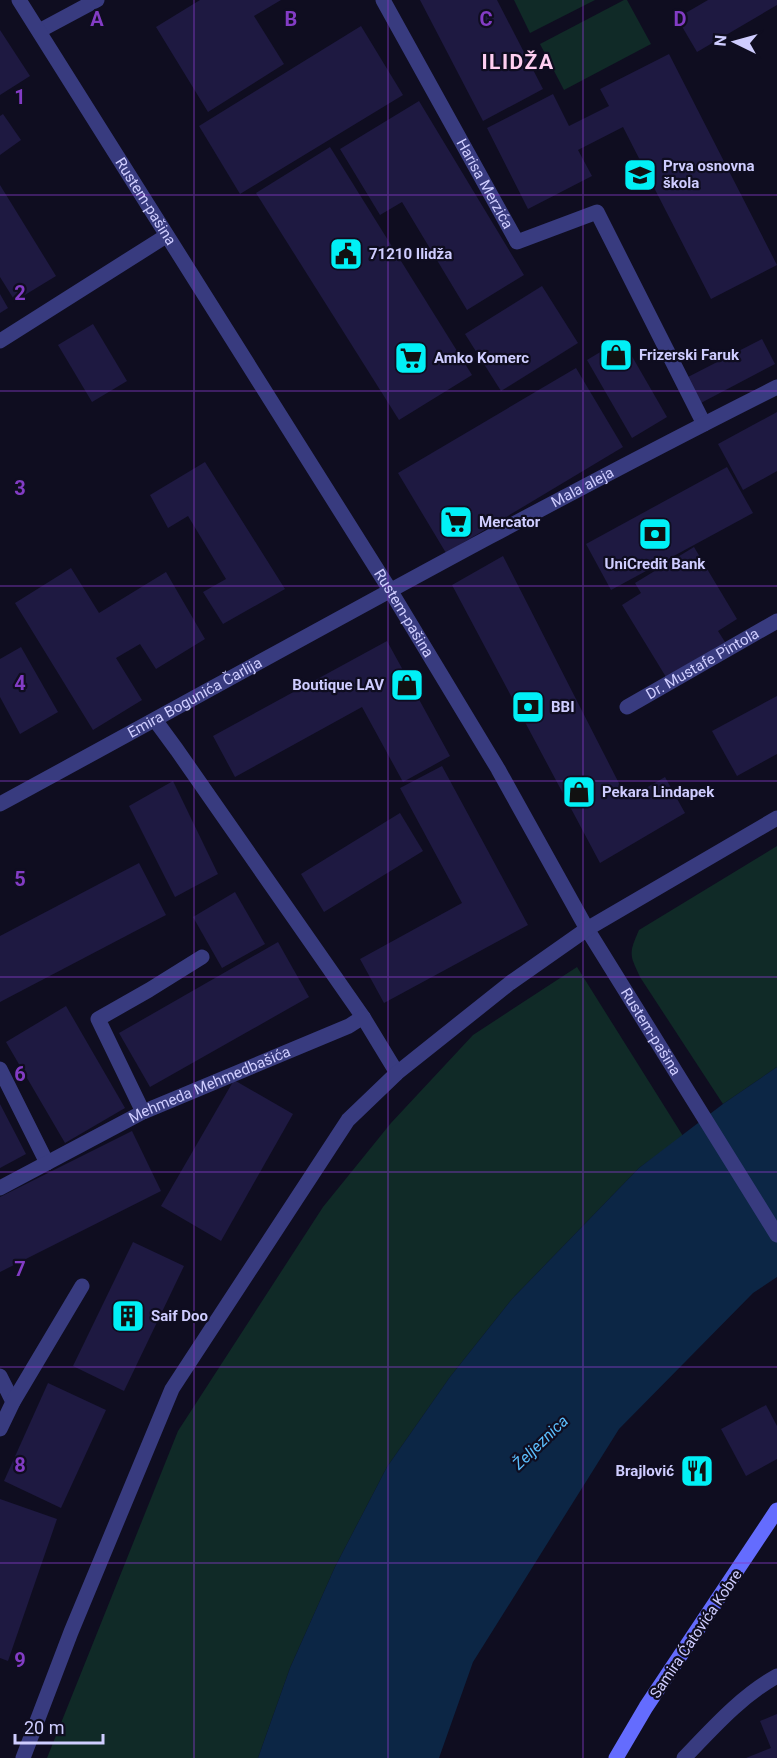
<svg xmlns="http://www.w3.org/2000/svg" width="777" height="1758" viewBox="0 0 777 1758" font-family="Roboto,sans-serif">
  <rect width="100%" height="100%" fill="#0f0d20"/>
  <g fill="#102a27">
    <path d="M 514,0 L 595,0 L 530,33 Z"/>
    <path d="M 624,0 L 627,0 L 651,44 L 564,90 L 540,44 Z"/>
    <path d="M 777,846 L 777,1067 L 723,1104 L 640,977 C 629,954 629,953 639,930 Z"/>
    <path d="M 577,967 L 683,1136 L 639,1168 L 512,1299 L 450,1377 L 387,1467 L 335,1567 L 290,1668 L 258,1758 L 47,1758 L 178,1431 L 323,1207 L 391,1123 L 473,1035 Z"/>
  </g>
  <path fill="#0c2645" d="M 777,1067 L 777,1277 L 753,1293 L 619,1429 L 473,1662 L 439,1758 L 258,1758 L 290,1668 L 335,1567 L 387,1467 L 450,1377 L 512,1299 L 639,1168 L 723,1104 Z"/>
  <g fill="#1e1941">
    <path d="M 200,0 L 281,0 L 254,16 L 284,64 L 208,112 L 156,27 Z"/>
    <path d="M 420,0 L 497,0 L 543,89 L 483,121 Z"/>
    <path d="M 708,0 L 777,0 L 777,5 L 697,52 L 677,18 Z"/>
    <path d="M 361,26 L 403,95 L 240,194 L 199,126 Z"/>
    <path d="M 0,30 L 30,76 L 0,95 Z"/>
    <path d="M 669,54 L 777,265 L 711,299 L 623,127 L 578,150 L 592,176 L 528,209 L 487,128 L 553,94 L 569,126 L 609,106 L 600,89 Z"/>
    <path d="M 419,101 L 524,275 L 467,310 L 402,202 L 380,215 L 340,149 Z"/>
    <path d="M 3,114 L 21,140 L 0,155 L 0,116 Z"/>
    <path d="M 330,147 L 472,375 L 399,420 L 256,193 Z"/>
    <path d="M 0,185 L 56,276 L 15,301 L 0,277 Z"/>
    <path d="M 542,286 L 578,343 L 501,391 L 465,334 Z"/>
    <path d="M 0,294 L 8,308 L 0,313 Z"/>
    <path d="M 93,324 L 127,381 L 92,402 L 58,345 Z"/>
    <path d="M 622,339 L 667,417 L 632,438 L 587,360 Z"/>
    <path d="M 762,339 L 775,364 L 699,404 L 686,378 Z"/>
    <path d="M 576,368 L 623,447 L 446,553 L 398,473 Z"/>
    <path d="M 777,412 L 777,471 L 743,490 L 718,444 Z"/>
    <path d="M 205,462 L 285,589 L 223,624 L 203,592 L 226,579 L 188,516 L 168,528 L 150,495 Z"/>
    <path d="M 727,467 L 753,513 L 611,590 L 586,544 Z"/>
    <path d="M 694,547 L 737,619 L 718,631 L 725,642 L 666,677 L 622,605 L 641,593 L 635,583 Z"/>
    <path d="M 503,556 L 627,799 L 665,777 L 685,813 L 600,863 L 452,585 Z"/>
    <path d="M 71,568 L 99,613 L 166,572 L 205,639 L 156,669 L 140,644 L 116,658 L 142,700 L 93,730 L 15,603 Z"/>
    <path d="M 387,641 L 450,756 L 403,782 L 362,707 L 235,777 L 213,736 Z"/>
    <path d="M 21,647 L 58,712 L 20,734 L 0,697 L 0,659 Z"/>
    <path d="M 777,696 L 777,754 L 737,776 L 712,731 Z"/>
    <path d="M 442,766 L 528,925 L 384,1003 L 360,959 L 462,903 L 400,788 Z"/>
    <path d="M 173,781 L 218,874 L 175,897 L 129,806 Z"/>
    <path d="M 400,813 L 423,851 L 324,912 L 301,874 Z"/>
    <path d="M 139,863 L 166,915 L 0,1002 L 0,936 Z"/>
    <path d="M 235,892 L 265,944 L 222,968 L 193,917 Z"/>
    <path d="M 278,942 L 309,997 L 150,1087 L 119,1033 Z"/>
    <path d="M 66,1006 L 125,1108 L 65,1143 L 6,1042 Z"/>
    <path d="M 234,1080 L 293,1114 L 221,1241 L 161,1206 Z"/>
    <path d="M 0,1104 L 26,1154 L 0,1168 Z"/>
    <path d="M 132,1131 L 161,1191 L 0,1272 L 0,1197 Z"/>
    <path d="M 133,1242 L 184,1266 L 124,1391 L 73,1366 Z"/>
    <path d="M 48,1383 L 106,1410 L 61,1508 L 4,1481 Z"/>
    <path d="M 766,1405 L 777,1426 L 777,1459 L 746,1476 L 721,1429 Z"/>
    <path d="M 0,1499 L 57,1519 L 8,1661 L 0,1658 Z"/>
    <path d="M 777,1714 L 777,1758 L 746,1758 L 771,1748 L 760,1721 Z"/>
  </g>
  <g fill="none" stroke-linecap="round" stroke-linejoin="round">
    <g stroke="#383b7f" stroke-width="15">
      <path d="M 39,31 L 97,0"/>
      <path d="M 0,341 L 166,236"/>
      <path d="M 155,720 L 177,750 L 363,1017"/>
      <path d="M 0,1069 L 47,1163"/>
      <path d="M 143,1112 L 98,1019 L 149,990 L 202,957"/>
      <path id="s1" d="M 0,1188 L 143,1112 L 349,1026 L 363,1017 L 397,1073"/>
      <path d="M 0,1376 L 13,1402"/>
      <path d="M 0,1429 L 13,1402 L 82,1286"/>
      <path d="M 684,1758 C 712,1729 741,1696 777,1676"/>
    </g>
    <g stroke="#383b7f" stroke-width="15">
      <path id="s2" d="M 19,0 L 390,590 L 498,769 L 587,929 L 777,1235"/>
      <path id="s3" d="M 383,0 L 517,242 L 597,212 L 704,424"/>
      <path id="s4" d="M 627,707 L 777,621"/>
      <path id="s5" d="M 0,804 C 258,664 514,519 777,387"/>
      <path d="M 23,1758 L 71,1632 L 172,1389 L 348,1120 L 397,1073 L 510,983 L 587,929 L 777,818"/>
    </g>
    <path stroke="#646cfe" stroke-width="15" d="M 616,1758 L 646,1707 L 777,1510"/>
  </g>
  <path fill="none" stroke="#833cc5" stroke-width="1.5" stroke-opacity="0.55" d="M 194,0 L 194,1758M 388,0 L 388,1758M 583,0 L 583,1758M 0,195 L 777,195M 0,391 L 777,391M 0,586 L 777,586M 0,781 L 777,781M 0,977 L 777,977M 0,1172 L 777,1172M 0,1367 L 777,1367M 0,1563 L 777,1563"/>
  <defs>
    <g id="school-square" transform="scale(1.725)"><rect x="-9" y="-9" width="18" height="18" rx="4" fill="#01f0f6" stroke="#0f0d20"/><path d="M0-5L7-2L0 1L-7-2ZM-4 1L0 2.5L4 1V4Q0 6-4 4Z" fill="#111"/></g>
    <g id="civic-square" transform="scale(1.725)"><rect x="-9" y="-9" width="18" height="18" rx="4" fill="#01f0f6" stroke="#0f0d20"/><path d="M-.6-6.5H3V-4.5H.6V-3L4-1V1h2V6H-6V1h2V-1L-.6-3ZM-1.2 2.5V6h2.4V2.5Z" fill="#111"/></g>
    <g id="shop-square" transform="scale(1.725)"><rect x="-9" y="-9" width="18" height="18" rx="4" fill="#01f0f6" stroke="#0f0d20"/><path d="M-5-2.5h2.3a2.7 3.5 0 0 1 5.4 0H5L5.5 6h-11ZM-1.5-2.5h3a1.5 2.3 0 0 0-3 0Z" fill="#111"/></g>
    <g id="supermarket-square" transform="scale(1.725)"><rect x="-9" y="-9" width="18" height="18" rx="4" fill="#01f0f6" stroke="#0f0d20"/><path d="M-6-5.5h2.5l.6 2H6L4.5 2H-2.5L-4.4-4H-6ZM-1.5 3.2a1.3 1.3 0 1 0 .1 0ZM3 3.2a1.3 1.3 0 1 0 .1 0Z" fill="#111"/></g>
    <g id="bank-square" transform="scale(1.725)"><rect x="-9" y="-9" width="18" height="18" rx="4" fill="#01f0f6" stroke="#0f0d20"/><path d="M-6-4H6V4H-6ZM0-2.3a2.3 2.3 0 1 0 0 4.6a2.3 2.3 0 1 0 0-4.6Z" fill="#111"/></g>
    <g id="building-square" transform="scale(1.725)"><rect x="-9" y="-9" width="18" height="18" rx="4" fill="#01f0f6" stroke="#0f0d20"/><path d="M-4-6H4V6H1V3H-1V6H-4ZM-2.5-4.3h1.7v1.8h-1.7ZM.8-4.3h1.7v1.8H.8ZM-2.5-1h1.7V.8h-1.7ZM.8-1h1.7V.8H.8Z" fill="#111"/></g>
    <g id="restaurant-square" transform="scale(1.725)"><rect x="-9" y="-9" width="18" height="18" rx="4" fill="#01f0f6" stroke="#0f0d20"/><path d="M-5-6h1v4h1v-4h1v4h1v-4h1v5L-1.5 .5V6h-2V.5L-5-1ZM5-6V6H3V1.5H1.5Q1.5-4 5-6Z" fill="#111"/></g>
  </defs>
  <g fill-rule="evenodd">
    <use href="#school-square" x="640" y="175"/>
    <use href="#civic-square" x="346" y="254"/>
    <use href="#shop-square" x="616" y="355"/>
    <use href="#supermarket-square" x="411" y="358"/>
    <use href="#supermarket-square" x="456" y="522"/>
    <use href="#bank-square" x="655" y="534"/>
    <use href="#shop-square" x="407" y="685"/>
    <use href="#bank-square" x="528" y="707"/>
    <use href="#shop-square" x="579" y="792"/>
    <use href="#building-square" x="128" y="1316"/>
    <use href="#restaurant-square" x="697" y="1471"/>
  </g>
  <g text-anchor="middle" stroke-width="4.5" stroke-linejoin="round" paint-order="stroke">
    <g font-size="15" font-weight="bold" fill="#cfcdff" stroke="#0f0d20" text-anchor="start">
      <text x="663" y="171">Prva osnovna<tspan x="663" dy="17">škola</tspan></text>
      <text x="369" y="259">71210 Ilidža</text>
      <text x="639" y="360">Frizerski Faruk</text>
      <text x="434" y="363">Amko Komerc</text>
      <text x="479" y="527">Mercator</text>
      <text x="655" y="569" text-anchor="middle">UniCredit Bank</text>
      <text x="384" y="690" text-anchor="end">Boutique LAV</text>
      <text x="551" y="712">BBI</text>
      <text x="602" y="797">Pekara Lindapek</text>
      <text x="151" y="1321">Saif Doo</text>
      <text x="674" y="1476" text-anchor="end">Brajlović</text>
    </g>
    <g font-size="15" fill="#cfcdff" stroke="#0f0d20">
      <text dy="5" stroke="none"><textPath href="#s3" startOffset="210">Harisa Merzića</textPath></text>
      <text dy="5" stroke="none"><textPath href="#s2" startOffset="238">Rustem-pašina</textPath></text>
      <text dy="5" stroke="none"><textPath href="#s5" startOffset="663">Mala aleja</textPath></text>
      <text dy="5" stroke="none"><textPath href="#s2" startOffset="724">Rustem-pašina</textPath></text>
      <text dy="5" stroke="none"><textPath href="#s4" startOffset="87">Dr. Mustafe Pintola</textPath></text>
      <text dy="5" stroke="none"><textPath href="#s5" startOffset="222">Emira Bogunića Čarlija</textPath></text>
      <text dy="5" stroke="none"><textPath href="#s2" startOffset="1210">Rustem-pašina</textPath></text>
      <text dy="5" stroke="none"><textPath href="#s1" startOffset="234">Mehmeda Mehmedbašića</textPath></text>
      <text transform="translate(696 1634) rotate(-56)" y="5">Samira Ćatovića Kobre</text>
    </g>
    <g font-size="16" font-style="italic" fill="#5bbffe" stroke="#0f0d20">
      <text transform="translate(540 1442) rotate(-44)" y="6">Željeznica</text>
    </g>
    <g font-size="21" font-weight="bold" letter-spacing="1.5" fill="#ffcff1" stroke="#0f0d20">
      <text x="518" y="69">ILIDŽA</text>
    </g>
  </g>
  <g font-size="20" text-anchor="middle" font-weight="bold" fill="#833cc5" stroke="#0f0d20" stroke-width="4.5" stroke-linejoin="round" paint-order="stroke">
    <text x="97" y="26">A</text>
    <text x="291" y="26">B</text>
    <text x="486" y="26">C</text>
    <text x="680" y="26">D</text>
    <text x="20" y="104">1</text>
    <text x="20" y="300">2</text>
    <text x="20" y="495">3</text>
    <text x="20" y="690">4</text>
    <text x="20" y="886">5</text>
    <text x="20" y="1081">6</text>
    <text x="20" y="1276">7</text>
    <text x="20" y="1472">8</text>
    <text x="20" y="1667">9</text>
  </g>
  <g transform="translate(735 42) rotate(275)" stroke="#0f0d20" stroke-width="4.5" paint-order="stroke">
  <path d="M0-4.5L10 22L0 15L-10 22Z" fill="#cfcdff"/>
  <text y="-9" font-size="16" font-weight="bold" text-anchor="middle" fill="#cfcdff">N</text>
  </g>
  <path d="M15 1734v9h88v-9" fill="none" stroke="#cfcdff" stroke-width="3"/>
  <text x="24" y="1734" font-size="18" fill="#cfcdff" stroke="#0f0d20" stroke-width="4.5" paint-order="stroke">20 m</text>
</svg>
